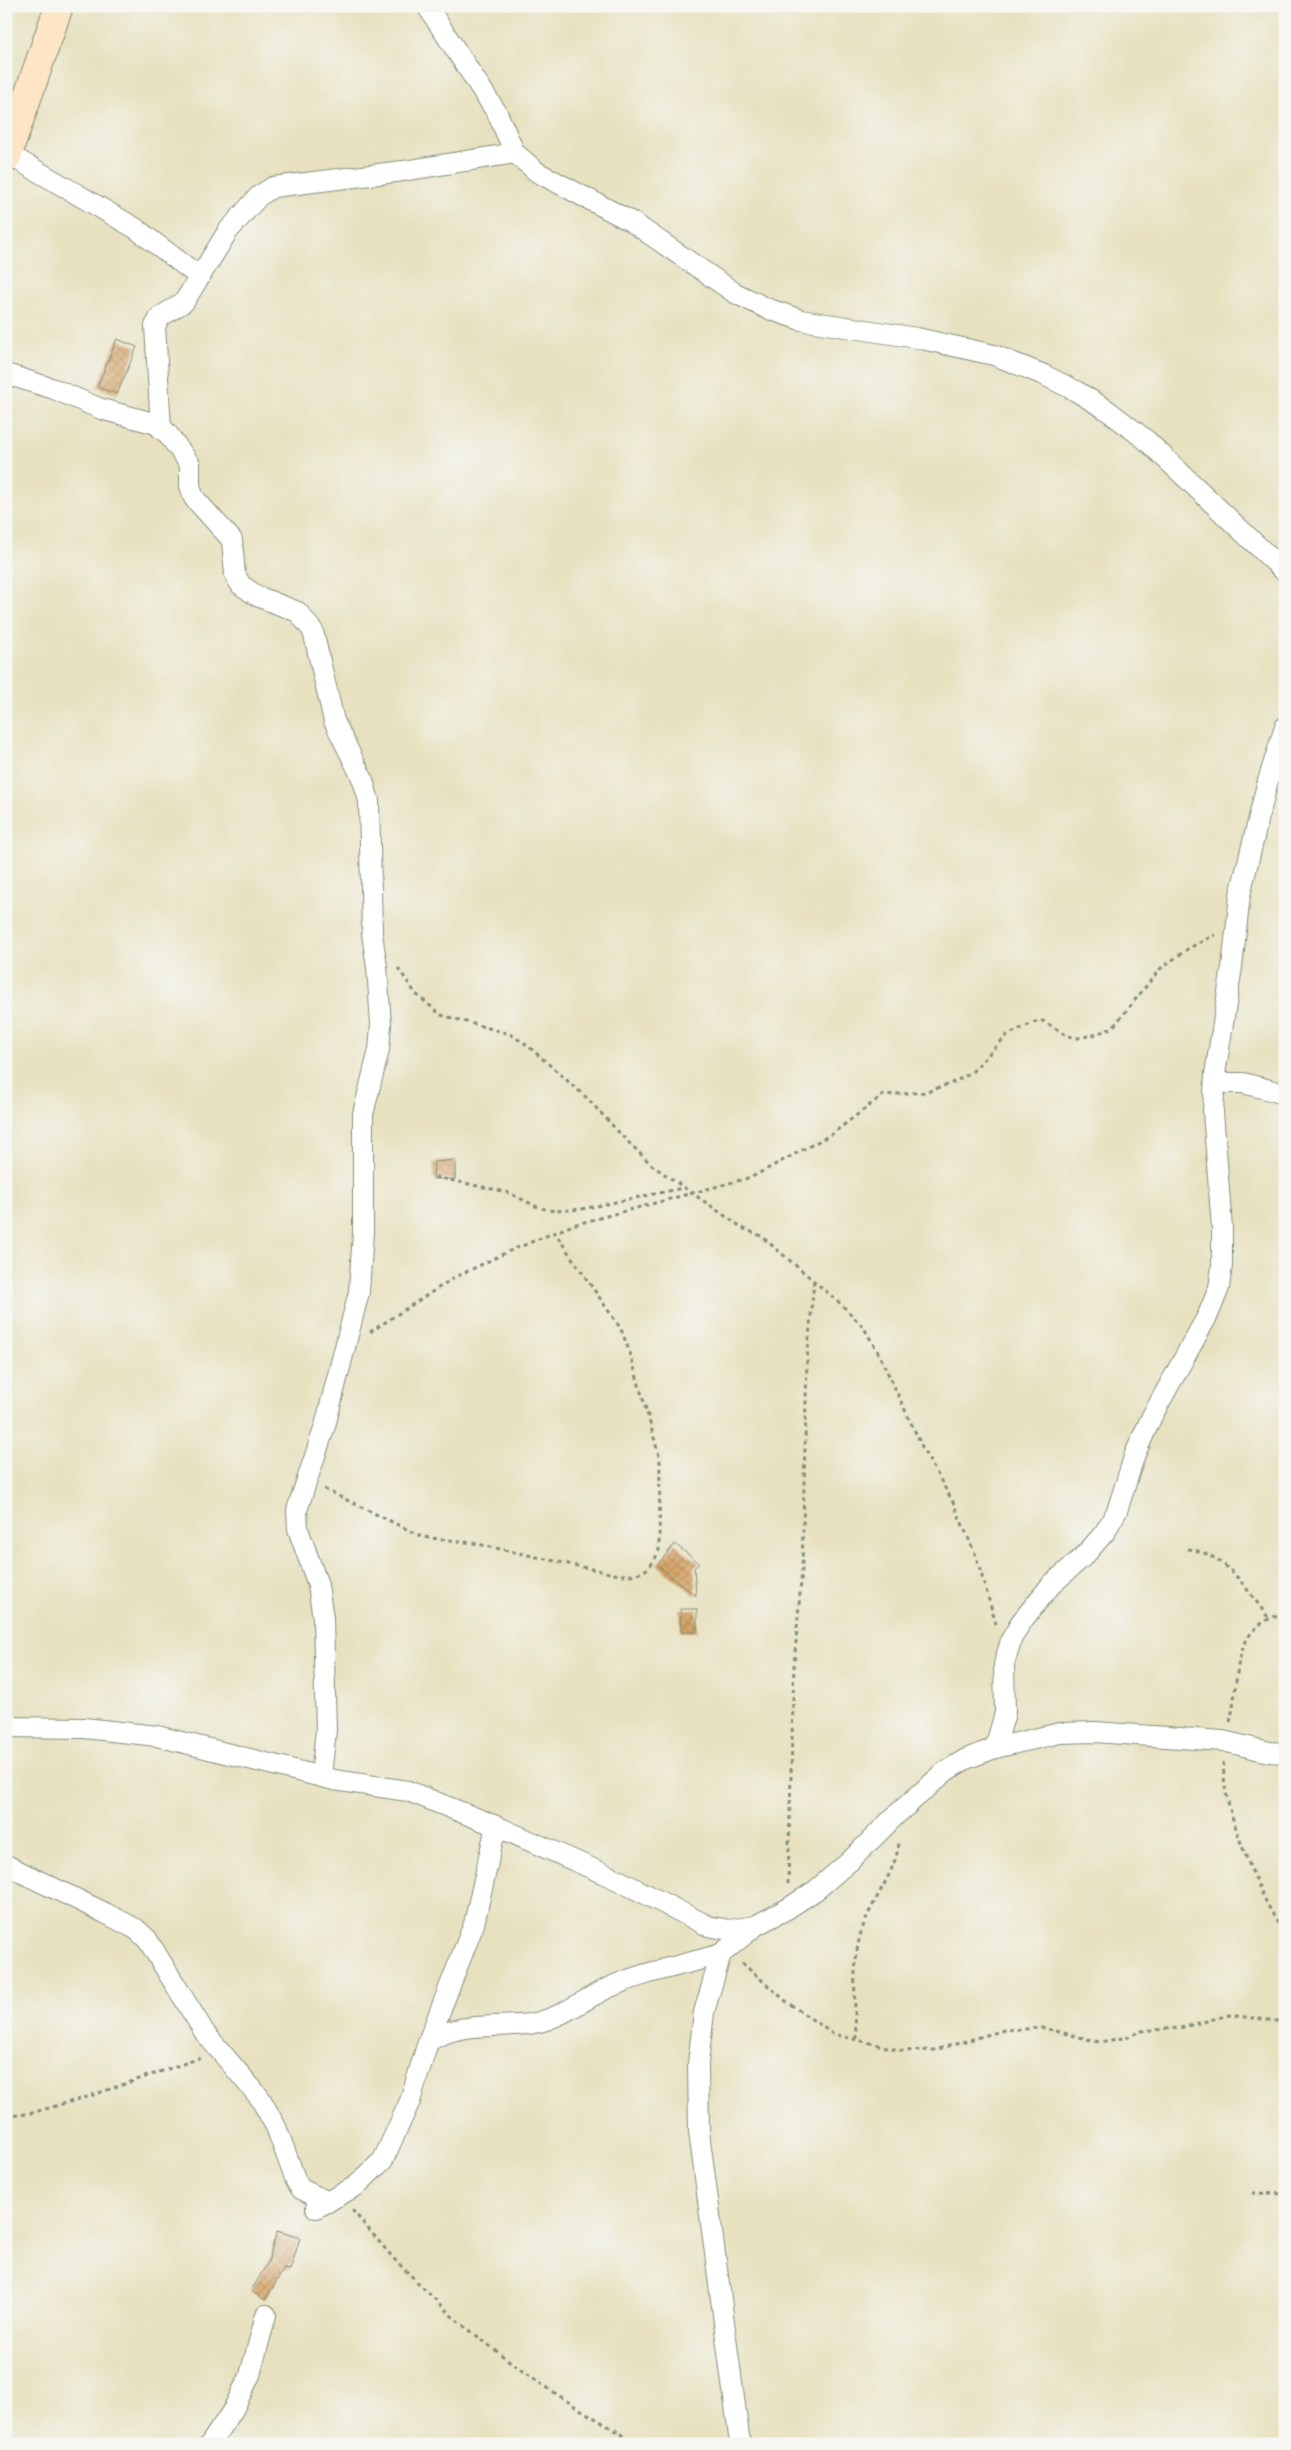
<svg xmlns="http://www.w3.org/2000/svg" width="1291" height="2450" viewBox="0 0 1291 2450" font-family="'Patrick Hand',sans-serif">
  <defs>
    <pattern id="building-cross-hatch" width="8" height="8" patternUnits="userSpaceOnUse" patternTransform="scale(1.25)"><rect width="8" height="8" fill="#d59e5b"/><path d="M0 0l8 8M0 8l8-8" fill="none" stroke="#ac824c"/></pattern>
  </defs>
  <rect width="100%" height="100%" fill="#f6f6f2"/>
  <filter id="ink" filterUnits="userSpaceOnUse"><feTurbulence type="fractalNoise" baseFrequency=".02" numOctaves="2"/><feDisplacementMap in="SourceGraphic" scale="10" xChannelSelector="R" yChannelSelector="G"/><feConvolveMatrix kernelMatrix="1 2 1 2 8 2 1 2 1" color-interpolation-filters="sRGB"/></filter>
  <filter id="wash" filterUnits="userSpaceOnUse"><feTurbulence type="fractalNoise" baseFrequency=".0096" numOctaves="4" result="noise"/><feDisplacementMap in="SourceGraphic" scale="20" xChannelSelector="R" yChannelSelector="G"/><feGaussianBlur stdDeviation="1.12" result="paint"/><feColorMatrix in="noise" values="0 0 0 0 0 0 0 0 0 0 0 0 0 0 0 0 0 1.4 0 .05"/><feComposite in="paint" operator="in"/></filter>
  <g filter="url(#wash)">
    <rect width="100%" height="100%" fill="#e7e1bf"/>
    <g id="blocks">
      <g fill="url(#building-cross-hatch)">
        <path d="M 117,339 L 137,347 L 117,394 L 97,387 Z"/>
        <path d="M 455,1160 L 455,1179 L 433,1179 L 434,1162 Z"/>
        <path d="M 675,1544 L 699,1563 L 694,1568 L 696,1596 L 657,1565 Z"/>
        <path d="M 680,1609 L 697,1609 L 697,1632 L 681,1632 Z"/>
        <path d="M 277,2231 L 300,2238 L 290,2270 L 284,2269 L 265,2300 L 251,2291 L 268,2262 Z"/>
      </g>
    </g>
  </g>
  <g filter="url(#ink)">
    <use href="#blocks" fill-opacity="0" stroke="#838f7a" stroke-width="1"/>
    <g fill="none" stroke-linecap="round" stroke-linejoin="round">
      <g stroke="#838f7a" stroke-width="22">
        <g id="street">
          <path d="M 427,6 L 497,113 L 515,153 L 537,172 L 632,222 L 735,293 L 766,308 L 801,320 L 917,338 L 994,355 L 1044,375 L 1076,391 L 1107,410 L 1146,440 L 1285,572"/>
          <path d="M 8,154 L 135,228 L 200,277"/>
          <path d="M 6,374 L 54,389 L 101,409 L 157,424 L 167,433 L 190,464 L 190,486 L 194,498 L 232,540 L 235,575 L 241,585 L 257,596 L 298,612 L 313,631 L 334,721 L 363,780 L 369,801 L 372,934 L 377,967 L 381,1024 L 379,1050 L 363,1114 L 363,1232 L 359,1292 L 325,1426 L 297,1510 L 298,1529 L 318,1585 L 323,1618 L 326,1730 L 321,1776"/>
          <path d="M 161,429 L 155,326 L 160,317 L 184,302 L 228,231 L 259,196 L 273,187 L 403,171 L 515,153"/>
          <path d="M 1215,1083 L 1243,1083 L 1285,1094"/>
          <path d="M 6,1727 L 84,1728 L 157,1736 L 334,1780 L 408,1791 L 496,1826 L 618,1880 L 708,1926 L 729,1930 L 755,1926 L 787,1909 L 816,1890 L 850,1861 L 896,1815 L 946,1771 L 966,1759 L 995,1748 L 1060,1733 L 1095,1732 L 1223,1741 L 1269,1752 L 1285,1753"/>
          <path d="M 995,1748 L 1005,1713 L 1004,1664 L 1011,1640 L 1021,1622 L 1051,1585 L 1085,1555 L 1105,1532 L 1117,1511 L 1135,1454 L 1152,1416 L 1208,1315 L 1219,1288 L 1222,1266 L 1222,1228 L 1213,1112 L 1215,1074 L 1232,967 L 1240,895 L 1267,784 L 1285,727"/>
          <path d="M 6,1865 L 105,1913 L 136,1929 L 147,1939 L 205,2033 L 260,2098 L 276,2127 L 296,2181 L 301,2189 L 328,2202"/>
          <path d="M 428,2042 C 458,2020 500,2029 535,2023 C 561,2018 584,1999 608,1988 C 643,1972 684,1965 721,1954"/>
          <path d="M 316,2208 L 356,2186 L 383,2160 L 410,2101 L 428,2042 L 474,1924 L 496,1826"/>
          <path d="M 210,2444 L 233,2410 L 250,2375 L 266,2315"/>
          <path d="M 742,2444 L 739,2436 L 699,2132 L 698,2064 L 704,2012 L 721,1954 L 754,1927"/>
        </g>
      </g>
      <g stroke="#838f7a" stroke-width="30">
        <path id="secondary" d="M 6,159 L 59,6"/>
      </g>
      <g stroke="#838f7a" stroke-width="3" stroke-dasharray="4 4" stroke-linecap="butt">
        <path d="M 398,968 L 416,994 L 441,1015 L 510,1034 L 527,1045 L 588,1099 L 624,1138 L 653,1166 L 744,1229 L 761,1236 L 841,1304 L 864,1328 L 879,1354 L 925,1453 L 953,1502 L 976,1556 L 996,1624"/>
        <path d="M 435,1177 L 507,1192 L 540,1208 L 555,1211 L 582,1209 L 683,1188"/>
        <path d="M 370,1332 L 452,1279 L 507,1252 L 573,1225 L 752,1177 L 832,1134 L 883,1095 L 927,1092 L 954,1082 L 971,1073 L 1007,1035 L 1037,1021 L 1043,1021 L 1068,1036 L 1078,1038 L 1094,1035 L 1113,1027 L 1160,969 L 1189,948 L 1215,935"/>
        <path d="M 324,1489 L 423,1537 L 473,1543 L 614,1574 C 637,1577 650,1574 659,1550 L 660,1459 L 630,1353 L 621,1329 L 555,1233"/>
        <path d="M 1188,1549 C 1227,1554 1246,1589 1268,1617"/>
        <path d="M 1230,1722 C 1241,1677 1228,1628 1285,1613"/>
        <path d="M 1223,1762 C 1224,1773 1224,1785 1227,1797 C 1234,1831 1264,1907 1285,1933"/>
        <path d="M 788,1884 L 794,1665 L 802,1569 L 807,1360 L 814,1281"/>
        <path d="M 742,1963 L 787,2002 L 833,2034 L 903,2051 L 935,2050 L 1004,2030 L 1044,2028 L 1099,2042 L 1129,2037 L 1139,2031 L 1180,2028 L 1229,2015 L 1285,2022"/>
        <path d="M 856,2039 C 855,2005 851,1955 864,1924 C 875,1896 895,1873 899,1843"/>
        <path d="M 6,2116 L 28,2114 L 87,2097 L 200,2058"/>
        <path d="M 1252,2193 L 1285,2194"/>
        <path d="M 352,2210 L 395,2260 L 455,2319 L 521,2370 L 573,2405 L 638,2444"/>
        <path d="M 571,2444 C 588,2432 617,2441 636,2443"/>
      </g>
      <use href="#street" stroke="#fff" stroke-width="20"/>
      <use href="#secondary" stroke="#fee5c5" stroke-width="28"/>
    </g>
  </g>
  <rect width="1291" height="2450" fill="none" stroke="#f6f6f2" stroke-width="25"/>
</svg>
